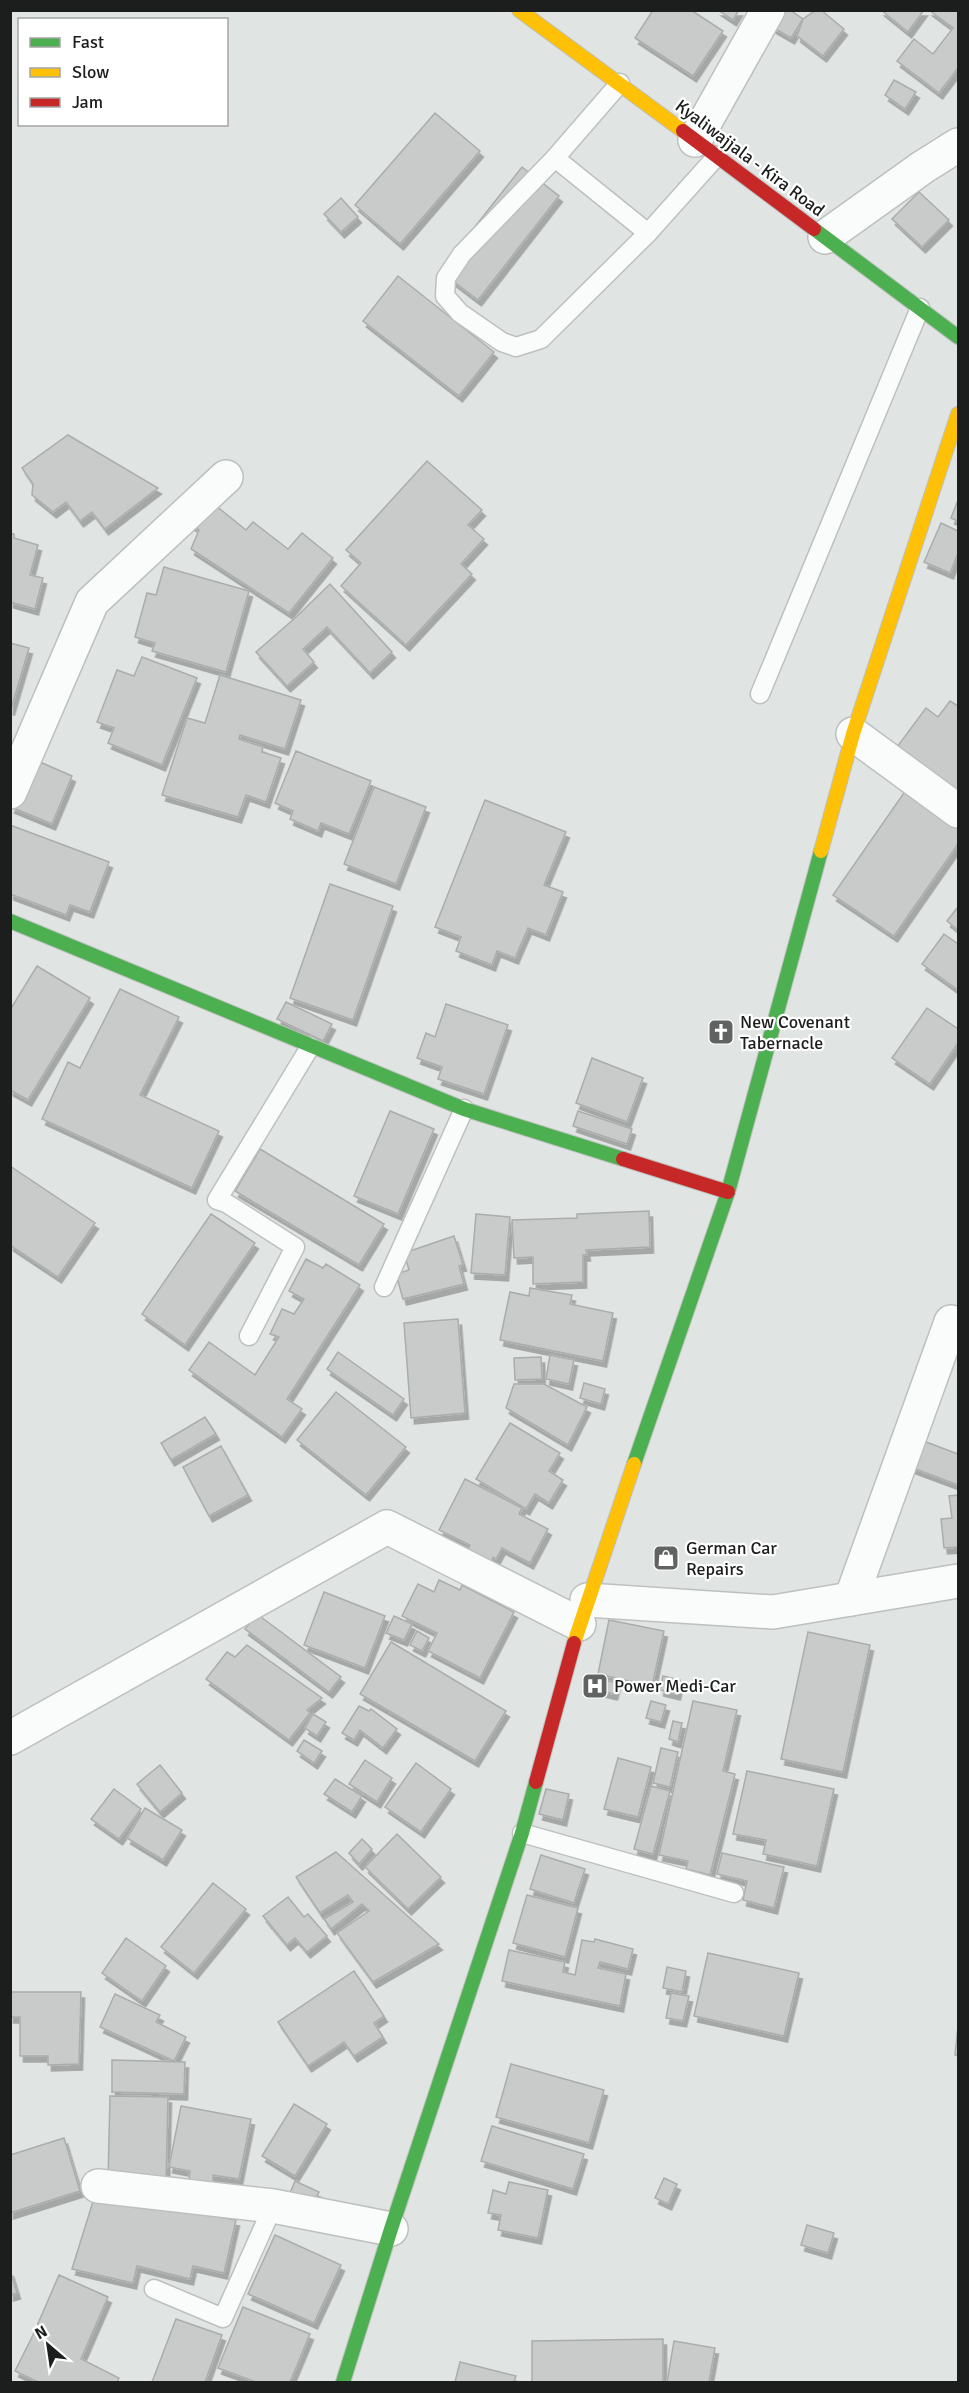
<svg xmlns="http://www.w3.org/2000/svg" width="969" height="2393" viewBox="0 0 969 2393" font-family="Signika,sans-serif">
  <defs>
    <filter id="shadow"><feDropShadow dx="3.5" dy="6" stdDeviation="0" flood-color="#0004"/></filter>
  </defs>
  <rect width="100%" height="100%" fill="#e0e4e2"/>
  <g fill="#c8cbc9" stroke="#aaadab" stroke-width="1.5" filter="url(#shadow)">
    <path d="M 653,10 L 691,10 L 723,31 L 693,76 L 635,38 Z"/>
    <path d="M 718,10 L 739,10 L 733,20 Z"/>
    <path d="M 782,10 L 790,10 L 803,19 L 791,38 L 772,27 Z"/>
    <path d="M 816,10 L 821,10 L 844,29 L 823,56 L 797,36 L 803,19 Z"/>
    <path d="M 881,10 L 924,10 L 908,32 Z"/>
    <path d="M 929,10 L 958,10 L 958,68 L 939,93 L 897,61 L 914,39 L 933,54 L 953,28 Z"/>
    <path d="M 894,80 L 916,92 L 905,109 L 885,95 Z"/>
    <path d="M 435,113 L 480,151 L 400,244 L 355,205 Z"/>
    <path d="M 522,167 L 559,196 L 478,300 L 440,271 Z"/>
    <path d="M 919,192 L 949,220 L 922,247 L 892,219 Z"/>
    <path d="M 341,198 L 358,217 L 341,232 L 324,214 Z"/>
    <path d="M 398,276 L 494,352 L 459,396 L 363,321 Z"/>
    <path d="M 68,435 L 158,488 L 105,529 L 92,512 L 80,521 L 66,502 L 53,512 L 32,495 L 33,484 L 22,468 Z"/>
    <path d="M 427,461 L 482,510 L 468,525 L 484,539 L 461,564 L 472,574 L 406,645 L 341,586 L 361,563 L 346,550 Z"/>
    <path d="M 958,500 L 958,521 L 951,518 Z"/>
    <path d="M 210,501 L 246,530 L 253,522 L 288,549 L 302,533 L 333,558 L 289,613 L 191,549 L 199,530 L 191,524 Z"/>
    <path d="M 941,523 L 958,531 L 958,553 L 950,573 L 924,562 Z"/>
    <path d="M 10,533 L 14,534 L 14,538 L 38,545 L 30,575 L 43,578 L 35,609 L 10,602 Z"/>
    <path d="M 164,567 L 249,591 L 226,672 L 152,651 L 155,643 L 135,637 L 147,593 L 156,595 Z"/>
    <path d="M 330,584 L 392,652 L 370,673 L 327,627 L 303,649 L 314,662 L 287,686 L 256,652 L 295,618 Z"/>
    <path d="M 10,643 L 29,648 L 11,709 L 10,709 Z"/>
    <path d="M 142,657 L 197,678 L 162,765 L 108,743 L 114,728 L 97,722 L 117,670 L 134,676 Z"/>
    <path d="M 220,675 L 301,700 L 285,749 L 240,735 L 239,739 L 263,747 L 262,752 L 281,758 L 266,802 L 246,795 L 238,817 L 162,795 L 187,718 L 205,723 Z"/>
    <path d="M 950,701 L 958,706 L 958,799 L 894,751 L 926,708 L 938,717 Z"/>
    <path d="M 296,751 L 371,781 L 349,834 L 321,823 L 318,831 L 290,819 L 293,811 L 275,803 Z"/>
    <path d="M 33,759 L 72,776 L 52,824 L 11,807 Z"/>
    <path d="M 374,787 L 426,807 L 396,884 L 344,864 Z"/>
    <path d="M 908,787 L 958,822 L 958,844 L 894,936 L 833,895 Z"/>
    <path d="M 485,800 L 566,832 L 544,885 L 563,892 L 546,935 L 528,928 L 515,958 L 497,951 L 492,965 L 456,951 L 461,937 L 435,927 Z"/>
    <path d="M 10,825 L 109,862 L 90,912 L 70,905 L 66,915 L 10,894 Z"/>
    <path d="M 330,884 L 393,906 L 353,1020 L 290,998 Z"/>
    <path d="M 958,907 L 958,930 L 947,921 Z"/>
    <path d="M 944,934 L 958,944 L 958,990 L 922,964 Z"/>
    <path d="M 37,966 L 90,998 L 28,1100 L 10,1090 L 10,1010 Z"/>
    <path d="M 120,989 L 179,1017 L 140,1095 L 219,1131 L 192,1188 L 42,1119 L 68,1062 L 80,1068 Z"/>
    <path d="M 286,1002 L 332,1024 L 323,1041 L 277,1019 Z"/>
    <path d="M 446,1004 L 508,1025 L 484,1094 L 438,1079 L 442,1067 L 417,1058 L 426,1033 L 435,1037 Z"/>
    <path d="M 927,1008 L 958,1029 L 958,1043 L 930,1084 L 892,1058 Z"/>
    <path d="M 592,1058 L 643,1078 L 627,1122 L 576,1103 Z"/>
    <path d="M 390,1111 L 434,1129 L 398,1214 L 354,1196 Z"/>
    <path d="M 578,1111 L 632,1129 L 627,1144 L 573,1126 Z"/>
    <path d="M 260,1149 L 384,1224 L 359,1265 L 235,1191 Z"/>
    <path d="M 10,1166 L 95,1223 L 58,1277 L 10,1245 Z"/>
    <path d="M 649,1211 L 650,1247 L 586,1250 L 587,1255 L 583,1255 L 583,1282 L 533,1284 L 533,1257 L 514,1258 L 512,1220 L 577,1218 L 577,1214 Z"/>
    <path d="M 211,1214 L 255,1243 L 185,1345 L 142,1314 Z"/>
    <path d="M 476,1214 L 510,1217 L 505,1275 L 471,1273 Z"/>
    <path d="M 454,1236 L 463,1265 L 459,1266 L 464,1284 L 403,1299 L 396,1274 L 409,1270 L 404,1253 Z"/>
    <path d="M 306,1259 L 323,1268 L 326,1264 L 360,1285 L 287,1399 L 302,1409 L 282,1437 L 189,1370 L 209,1342 L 255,1375 L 279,1337 L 270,1334 L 282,1309 L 294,1314 L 304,1299 L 289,1291 Z"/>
    <path d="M 530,1288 L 572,1295 L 570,1304 L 613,1313 L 603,1361 L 500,1340 L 510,1292 L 529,1296 Z"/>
    <path d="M 458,1319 L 465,1413 L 411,1418 L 404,1323 Z"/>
    <path d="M 338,1352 L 404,1399 L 393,1415 L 327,1369 Z"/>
    <path d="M 550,1355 L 574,1360 L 569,1384 L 546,1379 Z"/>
    <path d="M 541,1357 L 542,1379 L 515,1380 L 514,1358 Z"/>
    <path d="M 584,1383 L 605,1389 L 601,1404 L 580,1398 Z"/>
    <path d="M 514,1384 L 544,1384 L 587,1407 L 568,1445 L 506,1408 Z"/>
    <path d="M 336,1392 L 406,1447 L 366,1495 L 297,1440 Z"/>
    <path d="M 205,1417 L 216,1434 L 171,1460 L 161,1443 Z"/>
    <path d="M 510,1423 L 560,1453 L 549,1471 L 563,1480 L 549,1503 L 535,1494 L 526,1509 L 476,1479 Z"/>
    <path d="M 913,1437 L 958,1454 L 958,1485 L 902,1464 Z"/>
    <path d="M 221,1446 L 248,1495 L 209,1516 L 183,1467 Z"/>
    <path d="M 465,1479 L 522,1508 L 519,1514 L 548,1529 L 530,1563 L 502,1548 L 496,1559 L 493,1557 L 490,1564 L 466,1553 L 470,1545 L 439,1530 Z"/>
    <path d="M 958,1495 L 958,1547 L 944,1548 L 941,1519 L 952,1518 L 949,1496 Z"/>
    <path d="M 439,1580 L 460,1590 L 462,1585 L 514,1612 L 480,1678 L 428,1651 L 437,1633 L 402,1616 L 418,1584 L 434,1592 Z"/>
    <path d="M 324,1592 L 385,1616 L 365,1668 L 304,1645 Z"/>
    <path d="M 257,1614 L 341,1677 L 329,1692 L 245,1629 Z"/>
    <path d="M 394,1616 L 412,1624 L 404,1640 L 386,1633 Z"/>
    <path d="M 609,1620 L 664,1631 L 652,1686 L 598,1674 Z"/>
    <path d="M 417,1631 L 429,1638 L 422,1651 L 410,1645 Z"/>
    <path d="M 808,1632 L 870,1645 L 843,1772 L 781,1759 Z"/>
    <path d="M 391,1642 L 506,1711 L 475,1761 L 360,1694 Z"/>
    <path d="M 247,1645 L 322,1698 L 307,1710 L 310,1713 L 289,1740 L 206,1679 L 227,1652 L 235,1657 Z"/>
    <path d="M 663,1676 L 680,1680 L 677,1694 L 660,1690 Z"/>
    <path d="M 600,1679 L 617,1683 L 614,1694 L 597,1690 Z"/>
    <path d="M 651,1701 L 666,1705 L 661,1722 L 646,1718 Z"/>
    <path d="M 693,1701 L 737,1710 L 723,1771 L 735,1774 L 710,1875 L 686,1869 L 688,1861 L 659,1855 Z"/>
    <path d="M 359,1706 L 369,1711 L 371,1709 L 397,1729 L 383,1748 L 360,1730 L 354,1740 L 342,1733 Z"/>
    <path d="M 313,1714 L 326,1722 L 317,1736 L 305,1728 Z"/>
    <path d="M 673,1721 L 682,1723 L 678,1742 L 669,1739 Z"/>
    <path d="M 304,1740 L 322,1751 L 314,1763 L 297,1751 Z"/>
    <path d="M 661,1748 L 678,1752 L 670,1787 L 653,1783 Z"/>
    <path d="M 618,1758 L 651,1767 L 638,1817 L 604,1809 Z"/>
    <path d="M 365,1760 L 392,1778 L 377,1802 L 349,1784 Z"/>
    <path d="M 416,1763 L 451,1789 L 421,1832 L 385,1807 Z"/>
    <path d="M 160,1765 L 182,1793 L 160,1812 L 137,1784 Z"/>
    <path d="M 747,1771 L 834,1789 L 817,1866 L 763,1854 L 766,1840 L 733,1834 Z"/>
    <path d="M 335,1779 L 362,1796 L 352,1812 L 324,1794 Z"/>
    <path d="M 651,1786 L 670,1791 L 653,1854 L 634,1849 Z"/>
    <path d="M 114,1789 L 141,1809 L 119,1839 L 91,1819 Z"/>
    <path d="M 546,1789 L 569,1794 L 563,1820 L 539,1814 Z"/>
    <path d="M 145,1808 L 182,1830 L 163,1860 L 127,1838 Z"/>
    <path d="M 397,1834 L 441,1877 L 408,1909 L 365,1867 Z"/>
    <path d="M 362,1839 L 372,1849 L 359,1864 L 349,1853 Z"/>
    <path d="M 336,1852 L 439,1944 L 373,1982 L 337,1933 L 369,1911 L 362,1904 L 331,1929 L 324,1919 L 353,1902 L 348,1895 L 320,1913 L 296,1877 Z"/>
    <path d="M 722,1853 L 784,1867 L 774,1908 L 743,1900 L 747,1881 L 717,1874 Z"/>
    <path d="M 541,1855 L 585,1869 L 574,1903 L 530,1889 Z"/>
    <path d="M 213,1883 L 246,1909 L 194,1973 L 161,1947 Z"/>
    <path d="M 527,1895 L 578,1908 L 565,1957 L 513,1943 Z"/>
    <path d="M 288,1897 L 304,1917 L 308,1914 L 327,1936 L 307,1952 L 295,1938 L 287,1945 L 263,1916 Z"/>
    <path d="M 126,1938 L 166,1966 L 142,2001 L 102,1973 Z"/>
    <path d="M 595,1939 L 633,1949 L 628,1969 L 600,1962 L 598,1968 L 626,1974 L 620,2006 L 502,1981 L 509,1950 L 565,1962 L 563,1972 L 575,1975 L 582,1940 L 594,1942 Z"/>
    <path d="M 708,1953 L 799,1973 L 784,2036 L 694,2016 Z"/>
    <path d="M 667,1967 L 686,1971 L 682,1992 L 663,1988 Z"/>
    <path d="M 354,1971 L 384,2016 L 374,2023 L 383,2037 L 354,2056 L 344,2042 L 308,2066 L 278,2022 Z"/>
    <path d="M 10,1992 L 81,1992 L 79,2064 L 48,2065 L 48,2056 L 20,2056 L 20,2017 L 10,2017 Z"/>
    <path d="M 671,1993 L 689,1996 L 683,2021 L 666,2018 Z"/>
    <path d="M 115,1994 L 160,2015 L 156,2022 L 186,2037 L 174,2061 L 100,2027 Z"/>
    <path d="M 958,2026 L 958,2056 L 955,2055 Z"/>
    <path d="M 112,2060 L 185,2062 L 184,2094 L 112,2092 Z"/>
    <path d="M 511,2064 L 604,2090 L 589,2143 L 496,2117 Z"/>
    <path d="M 110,2096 L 168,2097 L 166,2181 L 108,2180 Z"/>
    <path d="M 294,2104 L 327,2124 L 295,2176 L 262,2156 Z"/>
    <path d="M 181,2106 L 251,2119 L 239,2179 L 213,2175 L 213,2183 L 189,2181 L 190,2171 L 169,2167 Z"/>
    <path d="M 492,2126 L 584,2154 L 573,2189 L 481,2161 Z"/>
    <path d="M 64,2138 L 80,2191 L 10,2213 L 10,2155 Z"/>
    <path d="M 664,2178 L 677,2184 L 668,2204 L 655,2198 Z"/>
    <path d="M 295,2181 L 319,2192 L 313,2204 L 290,2193 Z"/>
    <path d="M 509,2182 L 548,2190 L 538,2238 L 498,2230 L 501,2215 L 488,2213 L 493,2190 L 506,2194 Z"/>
    <path d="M 95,2195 L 236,2220 L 224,2273 L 193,2266 L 190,2279 L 137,2266 L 133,2283 L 72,2269 Z"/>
    <path d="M 807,2225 L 834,2233 L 828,2253 L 801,2245 Z"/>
    <path d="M 275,2235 L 341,2265 L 314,2323 L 248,2294 Z"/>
    <path d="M 10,2270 L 17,2293 L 10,2295 Z"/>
    <path d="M 59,2275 L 108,2297 L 81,2359 L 119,2378 L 117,2382 L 38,2382 L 15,2371 L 33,2335 Z"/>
    <path d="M 243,2307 L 310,2334 L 290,2382 L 256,2382 L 218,2368 Z"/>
    <path d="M 176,2319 L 222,2335 L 205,2382 L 152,2382 Z"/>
    <path d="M 663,2339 L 663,2382 L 532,2382 L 532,2341 Z"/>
    <path d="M 674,2341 L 715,2348 L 709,2382 L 667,2382 Z"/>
    <path d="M 460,2362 L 516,2376 L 514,2382 L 455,2382 Z"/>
  </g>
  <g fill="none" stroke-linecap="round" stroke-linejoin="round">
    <g stroke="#bec0bf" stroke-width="21">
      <g id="lane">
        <path d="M 620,83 L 555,158 L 462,254 L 446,278 L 445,296 L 460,313 L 502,342 L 516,347 L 541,339 L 648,233 L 717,156"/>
        <path d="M 555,158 L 648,233"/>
        <path d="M 760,694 L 920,308"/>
        <path d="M 384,1287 L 464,1109"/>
        <path d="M 249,1336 L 295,1247 L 226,1203 L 217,1200 L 310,1047"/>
        <path d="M 522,1833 L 734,1893"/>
        <path d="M 154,2289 L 223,2318 L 273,2206"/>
      </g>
    </g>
    <g stroke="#bec0bf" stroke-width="36">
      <g id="street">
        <path d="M 695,140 L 768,10"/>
        <path d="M 825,237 L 923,167 L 958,145"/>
        <path d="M 853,734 L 958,811"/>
        <path d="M 10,792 L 92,602 L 226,477"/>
        <path d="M 851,1599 L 951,1322"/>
        <path d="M 587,1600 L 773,1612 L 958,1581"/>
        <path d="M 10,1738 L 387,1527 L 579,1624"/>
        <path d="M 98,2186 L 273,2206 L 391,2229"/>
      </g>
    </g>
    <g stroke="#bec0bf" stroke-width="16">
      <g id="fast">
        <path d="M 814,229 L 958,337"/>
        <path d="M 10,921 L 464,1109 L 623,1159"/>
        <path d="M 634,1464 L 728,1192 L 821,851"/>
        <path d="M 343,2382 L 391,2229 L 522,1833 L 536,1782"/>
      </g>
    </g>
    <g stroke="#bec0bf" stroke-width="16">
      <g id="slow">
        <path d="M 519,10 L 683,131"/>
        <path d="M 821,851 L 853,734 L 958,414"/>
        <path d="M 574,1643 L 634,1464"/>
      </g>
    </g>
    <g stroke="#bec0bf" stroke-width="16">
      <g id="jam">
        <path d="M 683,131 L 814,229"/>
        <path d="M 623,1159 L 728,1192"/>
        <path d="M 536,1782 L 574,1643"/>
      </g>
    </g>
    <use href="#lane" stroke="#fafbfb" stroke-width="18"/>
    <use href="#street" stroke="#fafbfb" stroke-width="33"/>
    <use href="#fast" stroke="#4caf50" stroke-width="14"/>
    <use href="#slow" stroke="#ffc107" stroke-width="14"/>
    <use href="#jam" stroke="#c62828" stroke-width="14"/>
  </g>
  <defs>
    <g id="church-square" transform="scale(1.35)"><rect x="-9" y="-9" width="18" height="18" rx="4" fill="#616362" stroke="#fff"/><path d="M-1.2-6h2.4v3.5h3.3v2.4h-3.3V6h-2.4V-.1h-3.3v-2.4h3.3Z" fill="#fff"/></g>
    <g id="shop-square" transform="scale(1.35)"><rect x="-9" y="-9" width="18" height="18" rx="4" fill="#616362" stroke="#fff"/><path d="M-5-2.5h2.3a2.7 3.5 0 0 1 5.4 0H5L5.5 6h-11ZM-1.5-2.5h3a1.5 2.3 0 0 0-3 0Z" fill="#fff"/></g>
    <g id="hospital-square" transform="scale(1.35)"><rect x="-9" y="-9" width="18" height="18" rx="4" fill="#616362" stroke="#fff"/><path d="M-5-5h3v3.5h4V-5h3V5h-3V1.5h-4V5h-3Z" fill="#fff"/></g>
  </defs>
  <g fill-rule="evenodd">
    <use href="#church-square" x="721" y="1032"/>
    <use href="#shop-square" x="666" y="1558"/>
    <use href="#hospital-square" x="595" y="1686"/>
  </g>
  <g text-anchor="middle" stroke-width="4.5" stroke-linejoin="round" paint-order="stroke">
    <g font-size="18" fill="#1c1e1d" stroke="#fff">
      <text transform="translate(750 158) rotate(37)" y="6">Kyaliwajjala - Kira Road</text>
    </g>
    <g font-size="18" fill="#1c1e1d" stroke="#fff" text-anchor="start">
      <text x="740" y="1028">New Covenant<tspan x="740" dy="21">Tabernacle</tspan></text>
      <text x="686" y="1554">German Car<tspan x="686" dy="21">Repairs</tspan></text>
      <text x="614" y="1692">Power Medi-Car</text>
    </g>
  </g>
  <rect width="969" height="2393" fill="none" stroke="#1c1e1d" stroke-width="24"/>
  <rect x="18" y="18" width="210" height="108" fill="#ffffff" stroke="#a4a5a5" stroke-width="1.5"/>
  <rect x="30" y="38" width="30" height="9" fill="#4caf50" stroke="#a4a5a5" stroke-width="1.5"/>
  <text x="72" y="48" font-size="18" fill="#1c1e1d">Fast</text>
  <rect x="30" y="68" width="30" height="9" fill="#ffc107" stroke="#a4a5a5" stroke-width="1.5"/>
  <text x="72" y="78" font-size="18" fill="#1c1e1d">Slow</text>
  <rect x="30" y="98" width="30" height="9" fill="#c62828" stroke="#a4a5a5" stroke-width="1.5"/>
  <text x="72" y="108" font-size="18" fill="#1c1e1d">Jam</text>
  <g transform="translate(48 2345) rotate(331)" stroke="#ffffff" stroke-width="4.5" paint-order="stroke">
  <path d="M0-4.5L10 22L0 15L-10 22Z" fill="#1c1e1d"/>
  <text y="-9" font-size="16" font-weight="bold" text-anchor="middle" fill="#1c1e1d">N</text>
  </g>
</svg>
